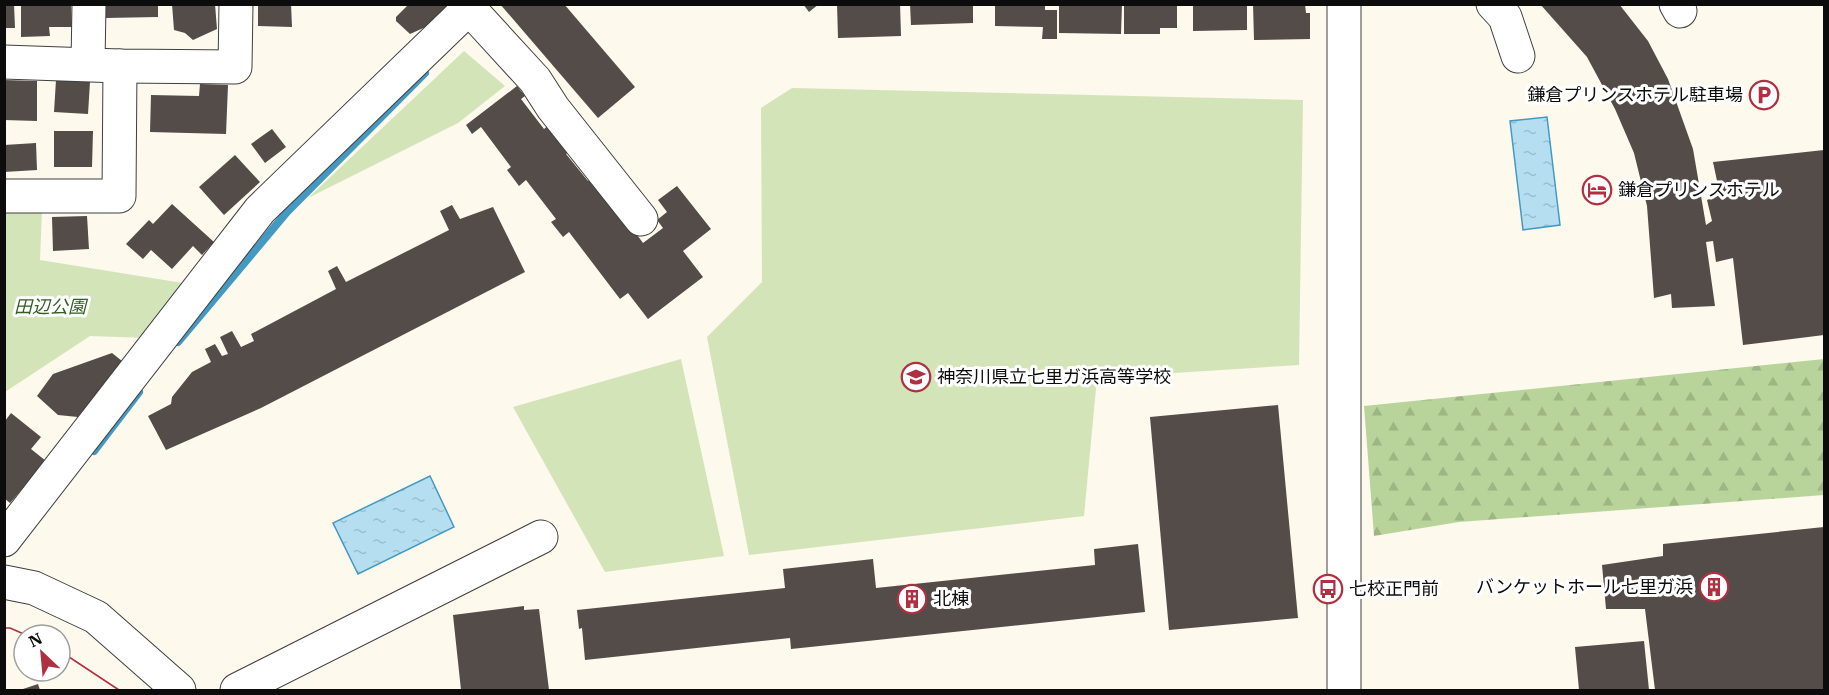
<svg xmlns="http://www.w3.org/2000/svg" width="1829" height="695" viewBox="0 0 1829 695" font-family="'IBM Plex Serif','Noto Sans JP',serif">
  <defs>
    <pattern id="forest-firs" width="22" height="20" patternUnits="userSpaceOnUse" patternTransform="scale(1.5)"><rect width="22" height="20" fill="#b9d49a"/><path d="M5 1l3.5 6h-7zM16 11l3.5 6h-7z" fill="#9eb584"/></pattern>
    <pattern id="water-ripples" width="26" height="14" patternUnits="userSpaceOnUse" patternTransform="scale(1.5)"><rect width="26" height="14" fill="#b5dff0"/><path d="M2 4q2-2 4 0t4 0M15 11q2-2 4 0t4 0" fill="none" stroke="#9abecd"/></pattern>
  </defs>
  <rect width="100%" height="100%" fill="#fdf9ec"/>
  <g fill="#d3e4b9">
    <path d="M 464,51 L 505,86 L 458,123 L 308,198 Z"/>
    <path d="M 792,88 L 1303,100 L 1299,365 L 1097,378 L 1084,516 L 749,555 L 707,337 L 762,282 L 761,108 Z"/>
    <path d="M 5,210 L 42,210 L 40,260 L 189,284 L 148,338 L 90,336 L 5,392 Z"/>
    <path d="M 681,359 L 724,556 L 605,572 L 513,407 Z"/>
  </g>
  <path fill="url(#forest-firs)" d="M 1824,359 L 1824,495 L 1459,522 L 1374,536 L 1364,406 Z"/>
  <g fill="url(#water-ripples)" stroke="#4399c1" stroke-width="1.5">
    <path d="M 1547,117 L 1560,225 L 1523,230 L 1510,121 Z"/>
    <path d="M 430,476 L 454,527 L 358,574 L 333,523 Z"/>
  </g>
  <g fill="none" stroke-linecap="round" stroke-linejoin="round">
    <g stroke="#4399c1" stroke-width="8">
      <path d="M 178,342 L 287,212 L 425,73"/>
      <path d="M 94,451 L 139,392"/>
    </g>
  </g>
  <g fill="#534c49">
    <path d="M 4,4 L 14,4 L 15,28 L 4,28 Z"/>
    <path d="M 21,4 L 71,4 L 72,27 L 49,27 L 50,36 L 21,37 Z"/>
    <path d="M 105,4 L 158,4 L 158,17 L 105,18 Z"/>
    <path d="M 172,4 L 215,4 L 217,29 L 193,40 L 185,33 L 174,30 Z"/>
    <path d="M 258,4 L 291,4 L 292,27 L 258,26 Z"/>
    <path d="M 409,4 L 451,4 L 430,25 L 410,34 L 396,21 L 396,17 Z"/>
    <path d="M 500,4 L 564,4 L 635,87 L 598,118 Z"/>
    <path d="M 803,4 L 819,4 L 809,12 Z"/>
    <path d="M 837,4 L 900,4 L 901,36 L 838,38 Z"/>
    <path d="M 910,4 L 973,4 L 973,23 L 911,25 Z"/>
    <path d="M 995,4 L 1045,4 L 1045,10 L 1057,10 L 1057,39 L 1042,39 L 1043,27 L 995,26 Z"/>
    <path d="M 1059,4 L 1122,4 L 1121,34 L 1059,33 Z"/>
    <path d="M 1124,4 L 1177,4 L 1177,28 L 1160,28 L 1160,34 L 1124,34 Z"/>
    <path d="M 1193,4 L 1247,4 L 1247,30 L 1193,31 Z"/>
    <path d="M 1253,4 L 1305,4 L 1306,13 L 1310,13 L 1310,39 L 1254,40 Z"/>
    <path d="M 1540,4 L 1619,4 L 1648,41 L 1668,79 L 1693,149 L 1706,225 L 1712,221 L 1707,200 L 1720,195 L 1713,162 L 1824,150 L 1824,335 L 1743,345 L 1733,258 L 1716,262 L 1713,241 L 1706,242 L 1715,306 L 1672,308 L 1671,294 L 1654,298 L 1647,206 L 1634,153 L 1615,109 L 1587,57 Z"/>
    <path d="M 4,80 L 37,81 L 37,121 L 4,120 Z"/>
    <path d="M 56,80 L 90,82 L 88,114 L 54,112 Z"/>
    <path d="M 200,84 L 228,85 L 226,134 L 150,132 L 151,95 L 199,96 Z"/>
    <path d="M 517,86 L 525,96 L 521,99 L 544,129 L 550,124 L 571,151 L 566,154 L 588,181 L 594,176 L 643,243 L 663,228 L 657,220 L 667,212 L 658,200 L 677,186 L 711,229 L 683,251 L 703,277 L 648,319 L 628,293 L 620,299 L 569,232 L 563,237 L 551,222 L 556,219 L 526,180 L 519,186 L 507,170 L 511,167 L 481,127 L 472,134 L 466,125 Z"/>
    <path d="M 272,129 L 286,147 L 265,163 L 251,144 Z"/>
    <path d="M 54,131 L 93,131 L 92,167 L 54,167 Z"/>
    <path d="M 36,143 L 37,170 L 4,172 L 4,145 Z"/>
    <path d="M 235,155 L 260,182 L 224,215 L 199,187 Z"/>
    <path d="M 172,204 L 214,242 L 202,255 L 193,246 L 172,269 L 151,250 L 143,259 L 126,244 L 149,220 L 153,224 Z"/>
    <path d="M 452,205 L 460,219 L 493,207 L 525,272 L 261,408 L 166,450 L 148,416 L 171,404 L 172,397 L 192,372 L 211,362 L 205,349 L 215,344 L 222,356 L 228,354 L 220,337 L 232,331 L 241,347 L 254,341 L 251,334 L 336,289 L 328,271 L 337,266 L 346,282 L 449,230 L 440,211 Z"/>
    <path d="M 87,216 L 89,249 L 53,251 L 52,217 Z"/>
    <path d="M 112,353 L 122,361 L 78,417 L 58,415 L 37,396 L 53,374 Z"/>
    <path d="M 1278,405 L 1298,618 L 1169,630 L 1150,417 Z"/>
    <path d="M 11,413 L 41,437 L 31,449 L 46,461 L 10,503 L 4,498 L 6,467 L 4,465 L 5,421 Z"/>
    <path d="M 1824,527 L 1824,690 L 1655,690 L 1645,609 L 1606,609 L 1602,565 L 1663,556 L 1663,544 Z"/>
    <path d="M 1138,544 L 1145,612 L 791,649 L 790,638 L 585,660 L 582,628 L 579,629 L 577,610 L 785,588 L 783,569 L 873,559 L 876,588 L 1095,565 L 1094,549 Z"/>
    <path d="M 524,606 L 524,610 L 539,609 L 549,690 L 461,690 L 453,615 Z"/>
    <path d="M 1644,641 L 1649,690 L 1579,690 L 1575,647 Z"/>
    <path d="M 38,684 L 40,690 L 20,690 Z"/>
  </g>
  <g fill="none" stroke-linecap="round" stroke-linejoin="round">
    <g stroke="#3f3f3f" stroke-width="35">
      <g id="minor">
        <path d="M 1344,4 L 1344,690"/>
        <path d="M 1493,4 L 1505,17 L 1518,56"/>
        <path d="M 1676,4 L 1680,11"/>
        <path d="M 4,62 L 120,66 L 235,67 L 236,4"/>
        <path d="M 88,64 L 89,4"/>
        <path d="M 4,196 L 119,196 L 120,66"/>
        <path d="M 4,540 L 260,210 L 469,8 L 535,80 L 553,108 L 641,219"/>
        <path d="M 4,582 L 34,588 L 96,617 L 179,690"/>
        <path d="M 237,690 L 541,537"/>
      </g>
    </g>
    <use href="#minor" stroke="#fff" stroke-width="33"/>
    <g stroke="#af3041" stroke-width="1.5">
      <path d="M 4,628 L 10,628 L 26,635"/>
      <path d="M 60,651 L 119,690"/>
    </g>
  </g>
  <defs>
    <g id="parking-ring" transform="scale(1.5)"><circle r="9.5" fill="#fff" stroke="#af3041" stroke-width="1.5"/><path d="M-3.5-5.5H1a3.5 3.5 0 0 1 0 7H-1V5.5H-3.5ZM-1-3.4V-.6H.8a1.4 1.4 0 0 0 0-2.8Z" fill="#af3041"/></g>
    <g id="hotel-ring" transform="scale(1.5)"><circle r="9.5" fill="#fff" stroke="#af3041" stroke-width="1.5"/><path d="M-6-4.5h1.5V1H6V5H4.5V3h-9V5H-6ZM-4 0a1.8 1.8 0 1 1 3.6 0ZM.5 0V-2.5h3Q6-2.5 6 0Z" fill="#af3041"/></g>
    <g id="school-ring" transform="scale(1.5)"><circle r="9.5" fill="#fff" stroke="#af3041" stroke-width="1.5"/><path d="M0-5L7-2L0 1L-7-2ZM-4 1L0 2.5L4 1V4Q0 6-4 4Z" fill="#af3041"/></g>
    <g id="building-ring" transform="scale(1.5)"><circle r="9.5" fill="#fff" stroke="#af3041" stroke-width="1.5"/><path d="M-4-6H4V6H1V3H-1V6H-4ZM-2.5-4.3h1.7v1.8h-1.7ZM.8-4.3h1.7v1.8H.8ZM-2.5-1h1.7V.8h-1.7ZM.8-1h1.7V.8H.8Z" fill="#af3041"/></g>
    <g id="bus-ring" transform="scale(1.5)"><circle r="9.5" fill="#fff" stroke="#af3041" stroke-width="1.5"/><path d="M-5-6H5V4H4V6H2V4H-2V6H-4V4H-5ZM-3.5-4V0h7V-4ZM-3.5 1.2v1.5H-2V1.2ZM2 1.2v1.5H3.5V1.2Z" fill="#af3041"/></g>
  </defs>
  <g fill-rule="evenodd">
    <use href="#parking-ring" x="1764" y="95"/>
    <use href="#hotel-ring" x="1597" y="190"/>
    <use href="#school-ring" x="916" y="377"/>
    <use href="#building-ring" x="1714" y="587"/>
    <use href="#bus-ring" x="1328" y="589"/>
    <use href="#building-ring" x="912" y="599"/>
  </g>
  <g text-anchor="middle" stroke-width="6" stroke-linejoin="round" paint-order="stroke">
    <g font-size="18" fill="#0c0c0c" stroke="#fff" text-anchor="start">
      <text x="1743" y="101" text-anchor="end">鎌倉プリンスホテル駐車場</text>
      <text x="1618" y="196">鎌倉プリンスホテル</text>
      <text x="937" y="383">神奈川県立七里ガ浜高等学校</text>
      <text x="1693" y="593" text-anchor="end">バンケットホール七里ガ浜</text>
      <text x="1349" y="595">七校正門前</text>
      <text x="933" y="605">北棟</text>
    </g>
    <g font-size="18" font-style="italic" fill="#335d22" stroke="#fff">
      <text x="50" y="313">田辺公園</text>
    </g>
  </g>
  <rect width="1829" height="695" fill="none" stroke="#0c0c0c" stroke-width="12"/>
  <g transform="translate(42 653) rotate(334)"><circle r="28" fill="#ffffff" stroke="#9e9e9e" stroke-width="1.5"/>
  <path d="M0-4.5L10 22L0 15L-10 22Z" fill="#af3041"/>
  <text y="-9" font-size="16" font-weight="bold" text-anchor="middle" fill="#0c0c0c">N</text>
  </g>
</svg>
